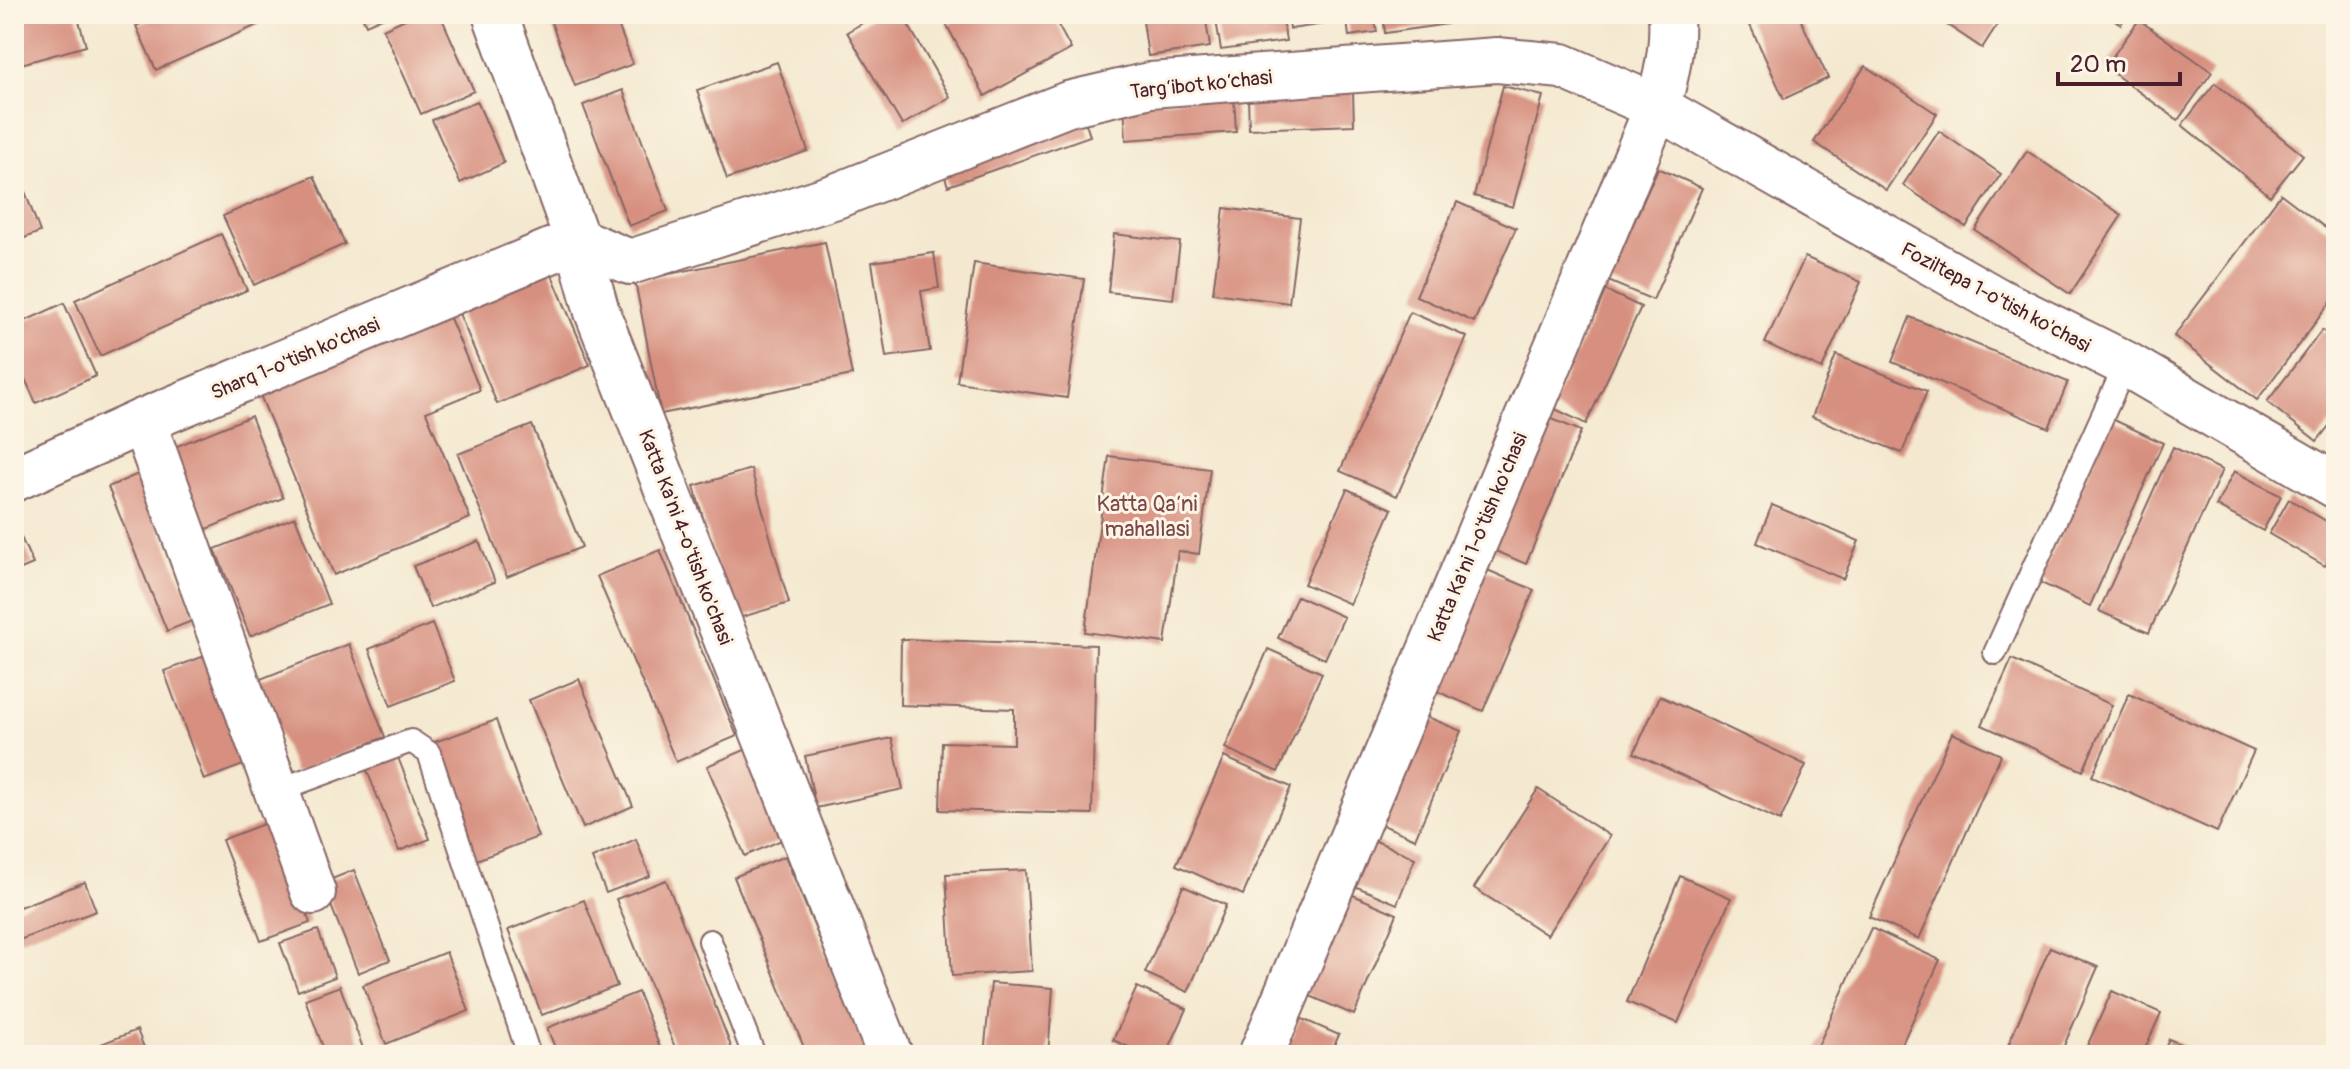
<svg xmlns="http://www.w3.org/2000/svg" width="2350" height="1069" viewBox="0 0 2350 1069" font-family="Pangolin,sans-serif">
  <rect width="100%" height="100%" fill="#fcf5e5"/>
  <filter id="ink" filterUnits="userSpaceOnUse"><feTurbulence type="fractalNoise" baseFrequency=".0125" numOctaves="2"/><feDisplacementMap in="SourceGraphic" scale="16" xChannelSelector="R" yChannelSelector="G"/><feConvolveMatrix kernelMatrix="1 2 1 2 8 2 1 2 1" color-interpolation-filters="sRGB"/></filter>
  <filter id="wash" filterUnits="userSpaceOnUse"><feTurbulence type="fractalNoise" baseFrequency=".006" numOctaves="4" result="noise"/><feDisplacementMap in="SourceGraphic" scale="32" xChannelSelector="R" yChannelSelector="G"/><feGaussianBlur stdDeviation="1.8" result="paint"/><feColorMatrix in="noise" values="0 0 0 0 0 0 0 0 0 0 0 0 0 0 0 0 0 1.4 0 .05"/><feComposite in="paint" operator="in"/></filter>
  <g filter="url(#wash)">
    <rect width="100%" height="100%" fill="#f4e9d0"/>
    <g id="blocks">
      <g fill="#d79080">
        <path d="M 19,14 L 77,14 L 86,46 L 14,66 L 14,15 Z"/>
        <path d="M 162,14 L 282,14 L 156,70 L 136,26 Z"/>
        <path d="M 361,14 L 391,14 L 366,25 Z"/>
        <path d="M 416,14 L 440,14 L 474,91 L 421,114 L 383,29 Z"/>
        <path d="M 548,14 L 614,14 L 633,64 L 575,86 Z"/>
        <path d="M 878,14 L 902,14 L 950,97 L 902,125 L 847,32 Z"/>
        <path d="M 965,14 L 1052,14 L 1071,49 L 985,96 L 946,24 Z"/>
        <path d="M 1142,14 L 1205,14 L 1210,47 L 1148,56 Z"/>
        <path d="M 1215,14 L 1282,14 L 1286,41 L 1221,50 Z"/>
        <path d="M 1288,14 L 1338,14 L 1339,22 L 1290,29 Z"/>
        <path d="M 1346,14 L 1374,14 L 1377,32 L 1349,36 Z"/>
        <path d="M 1383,14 L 1447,14 L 1448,24 L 1385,33 Z"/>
        <path d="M 1455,14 L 1489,14 L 1489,18 L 1456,23 Z"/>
        <path d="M 1763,14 L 1798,14 L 1828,78 L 1784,99 L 1748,21 Z"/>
        <path d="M 1931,14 L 2004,14 L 1982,48 Z"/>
        <path d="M 2106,14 L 2127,14 L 2121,24 Z"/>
        <path d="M 2139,20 L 2212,72 L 2178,120 L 2105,67 Z"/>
        <path d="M 777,62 L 808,151 L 727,179 L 697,90 Z"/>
        <path d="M 1865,66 L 1937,114 L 1886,190 L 1814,142 Z"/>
        <path d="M 2215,83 L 2303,155 L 2270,196 L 2182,125 Z"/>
        <path d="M 1503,86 L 1543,96 L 1513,207 L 1474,196 Z"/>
        <path d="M 623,90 L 668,211 L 629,226 L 583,105 Z"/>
        <path d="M 1353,92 L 1354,125 L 1249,129 L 1248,97 Z"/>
        <path d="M 1234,96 L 1236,132 L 1126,140 L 1124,103 Z"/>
        <path d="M 477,101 L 504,163 L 460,183 L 432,120 Z"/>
        <path d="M 1082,112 L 1090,136 L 948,186 L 940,162 Z"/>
        <path d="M 1939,131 L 2001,174 L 1966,227 L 1903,185 Z"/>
        <path d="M 2027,151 L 2122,215 L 2070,294 L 1975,230 Z"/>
        <path d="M 14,162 L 40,232 L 14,242 Z"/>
        <path d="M 1658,168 L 1702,188 L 1653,300 L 1608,281 Z"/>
        <path d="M 314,176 L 345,244 L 254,285 L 223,216 Z"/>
        <path d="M 2281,194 L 2336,236 L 2336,295 L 2257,400 L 2174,336 Z"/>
        <path d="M 1457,202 L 1516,228 L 1474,322 L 1416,296 Z"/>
        <path d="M 1224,208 L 1300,218 L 1289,303 L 1213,293 Z"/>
        <path d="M 221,234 L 247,290 L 100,356 L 75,300 Z"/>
        <path d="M 1114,234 L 1180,242 L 1173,299 L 1108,292 Z"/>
        <path d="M 825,242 L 852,375 L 661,414 L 635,281 Z"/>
        <path d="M 934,253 L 939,288 L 921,291 L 930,351 L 886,357 L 872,262 Z"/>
        <path d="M 1805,257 L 1861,282 L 1822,369 L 1765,343 Z"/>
        <path d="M 974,263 L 1084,279 L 1067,398 L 957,382 Z"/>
        <path d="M 549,268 L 590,365 L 497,404 L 456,306 Z"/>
        <path d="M 1605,290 L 1641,307 L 1586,424 L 1551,407 Z"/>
        <path d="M 64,303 L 96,376 L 36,403 L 14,355 L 14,326 Z"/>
        <path d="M 447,311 L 480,390 L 426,412 L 470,518 L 334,575 L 258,390 Z"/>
        <path d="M 1410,312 L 1467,337 L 1397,496 L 1340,471 Z"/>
        <path d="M 1910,317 L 2068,382 L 2049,428 L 1892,362 Z"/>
        <path d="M 2322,330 L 2336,341 L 2336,417 L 2317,441 L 2267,402 Z"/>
        <path d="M 1836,355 L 1927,391 L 1902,453 L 1812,417 Z"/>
        <path d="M 251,416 L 283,498 L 204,530 L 172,448 Z"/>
        <path d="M 1545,416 L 1581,431 L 1526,564 L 1489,548 Z"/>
        <path d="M 2112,419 L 2163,443 L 2090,606 L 2039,582 Z"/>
        <path d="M 532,425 L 582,547 L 507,577 L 458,454 Z"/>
        <path d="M 2173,447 L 2222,470 L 2149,633 L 2099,611 Z"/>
        <path d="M 1109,456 L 1210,469 L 1199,554 L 1178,551 L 1165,643 L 1085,632 Z"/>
        <path d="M 751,469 L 789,603 L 732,620 L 694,486 Z"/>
        <path d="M 2234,471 L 2281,496 L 2263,531 L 2216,506 Z"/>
        <path d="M 138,474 L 197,619 L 167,631 L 108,487 Z"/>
        <path d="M 1347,489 L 1392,509 L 1350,604 L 1304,584 Z"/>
        <path d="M 2289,499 L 2336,527 L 2336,547 L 2325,566 L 2269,534 Z"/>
        <path d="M 1772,505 L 1859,541 L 1843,579 L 1757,543 Z"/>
        <path d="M 295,517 L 329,604 L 250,636 L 215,549 Z"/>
        <path d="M 14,522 L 33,564 L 14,572 Z"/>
        <path d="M 479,541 L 495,582 L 430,608 L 413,566 Z"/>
        <path d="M 660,550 L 737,736 L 676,762 L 597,576 Z"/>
        <path d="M 1485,569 L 1534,590 L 1483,711 L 1434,690 Z"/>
        <path d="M 1297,596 L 1344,617 L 1325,659 L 1278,638 Z"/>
        <path d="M 432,624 L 455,681 L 391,706 L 369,649 Z"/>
        <path d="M 901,639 L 1096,645 L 1092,814 L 940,810 L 942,742 L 1014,744 L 1014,709 L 900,705 Z"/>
        <path d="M 349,644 L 385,737 L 295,773 L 258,680 Z"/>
        <path d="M 1268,649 L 1322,673 L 1278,772 L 1225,748 Z"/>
        <path d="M 210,654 L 251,762 L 204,780 L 164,671 Z"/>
        <path d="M 2012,659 L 2112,705 L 2083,771 L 1982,725 Z"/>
        <path d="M 579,679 L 633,806 L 583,828 L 529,700 Z"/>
        <path d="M 2129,694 L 2254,751 L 2217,832 L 2092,776 Z"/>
        <path d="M 1660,696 L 1806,765 L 1780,821 L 1634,753 Z"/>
        <path d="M 1423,715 L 1461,731 L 1415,839 L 1378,823 Z"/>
        <path d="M 496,720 L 538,837 L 471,862 L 429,744 Z"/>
        <path d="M 1952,733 L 2001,755 L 1919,939 L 1869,917 Z"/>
        <path d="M 892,738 L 903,789 L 816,808 L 805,756 Z"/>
        <path d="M 747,749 L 784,839 L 745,856 L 707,766 Z"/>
        <path d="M 397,755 L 430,839 L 399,851 L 366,768 Z"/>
        <path d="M 1224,757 L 1291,787 L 1243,895 L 1176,865 Z"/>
        <path d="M 1538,789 L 1610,836 L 1547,935 L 1474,888 Z"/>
        <path d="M 271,821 L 310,923 L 261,941 L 222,840 Z"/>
        <path d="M 1369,838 L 1415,858 L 1397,904 L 1350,884 Z"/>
        <path d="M 636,839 L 650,876 L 606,893 L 592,858 Z"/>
        <path d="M 785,856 L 868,1055 L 807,1055 L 734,877 Z"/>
        <path d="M 354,870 L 390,960 L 358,973 L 322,883 Z"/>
        <path d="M 1026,870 L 1032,971 L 952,976 L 946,874 Z"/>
        <path d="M 1680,876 L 1731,898 L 1678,1023 L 1627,1002 Z"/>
        <path d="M 666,880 L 734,1054 L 731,1055 L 678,1055 L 616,899 Z"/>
        <path d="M 85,882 L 96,911 L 14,942 L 14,909 Z"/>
        <path d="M 1183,886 L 1226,905 L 1188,992 L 1145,973 Z"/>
        <path d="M 1346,892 L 1397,914 L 1354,1015 L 1303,993 Z"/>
        <path d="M 584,900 L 617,986 L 542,1015 L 508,930 Z"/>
        <path d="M 1871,928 L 1940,960 L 1897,1055 L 1814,1055 Z"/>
        <path d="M 318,930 L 335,977 L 298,991 L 280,943 Z"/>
        <path d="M 2050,947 L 2098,967 L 2060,1055 L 2004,1055 Z"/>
        <path d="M 446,952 L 469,1011 L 386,1044 L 363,985 Z"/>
        <path d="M 991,983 L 1053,988 L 1048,1055 L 984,1055 Z"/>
        <path d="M 340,986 L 364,1051 L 352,1055 L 326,1055 L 305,999 Z"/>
        <path d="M 1137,987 L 1187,1009 L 1166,1055 L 1146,1055 L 1113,1040 Z"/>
        <path d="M 2112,991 L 2161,1013 L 2142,1055 L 2083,1055 Z"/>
        <path d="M 638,992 L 663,1055 L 558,1055 L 547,1028 Z"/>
        <path d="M 1300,1018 L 1339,1035 L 1330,1055 L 1285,1055 Z"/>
        <path d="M 137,1030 L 147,1055 L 105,1055 L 101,1044 Z"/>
        <path d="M 2169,1039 L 2203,1055 L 2162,1055 Z"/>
      </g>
    </g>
  </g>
  <g filter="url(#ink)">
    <use href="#blocks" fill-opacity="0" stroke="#866665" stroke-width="2"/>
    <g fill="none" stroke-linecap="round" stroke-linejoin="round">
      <g stroke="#866665" stroke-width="26">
        <g id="service">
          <path d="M 1995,653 L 2126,364"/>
          <path d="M 276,791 L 411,741 L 429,753 L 529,1055"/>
          <path d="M 710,941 L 754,1055"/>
        </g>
      </g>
      <g stroke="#866665" stroke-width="48">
        <g id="minor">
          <path d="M 495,14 L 577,240 L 597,312 L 890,1055"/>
          <path d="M 143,421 L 313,892"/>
          <path d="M 14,479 L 143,421 L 577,240 L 630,262 L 836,196 L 1068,104 L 1150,85 L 1497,60 L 1562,66 L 1657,107 L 1997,300 L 2126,364 L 2336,486"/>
          <path d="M 1261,1055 L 1657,107 C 1667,77 1673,46 1671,14"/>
        </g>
      </g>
      <use href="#service" stroke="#fff" stroke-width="22"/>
      <use href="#minor" stroke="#fff" stroke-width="44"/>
    </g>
  </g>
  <g text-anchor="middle" stroke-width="6" stroke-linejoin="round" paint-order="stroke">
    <g font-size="20" fill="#4a1f2b" stroke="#fcf5e5">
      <text transform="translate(1201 84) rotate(-6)" y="7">Targ‘ibot ko‘chasi</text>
      <text transform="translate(1996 297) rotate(28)" y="7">Foziltepa 1-o'tish ko'chasi</text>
      <text transform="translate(295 358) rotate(-23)" y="7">Sharq 1-o'tish ko'chasi</text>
      <text transform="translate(686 537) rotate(69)" y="7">Katta Ka'ni 4-o'tish ko'chasi</text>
      <text transform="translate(1477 537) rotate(-67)" y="7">Katta Ka'ni 1-o'tish ko'chasi</text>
    </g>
    <g font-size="22" fill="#7b4749" stroke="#fcf5e5">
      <text x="1147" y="511">Katta Qaʼni<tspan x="1147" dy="25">mahallasi</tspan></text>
    </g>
  </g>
  <rect width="2350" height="1069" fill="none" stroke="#fcf5e5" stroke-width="48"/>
  <path d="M2058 72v12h122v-12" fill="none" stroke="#4a1f2b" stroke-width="4"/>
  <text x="2070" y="72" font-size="24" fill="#4a1f2b" stroke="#fcf5e5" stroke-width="6" paint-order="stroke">20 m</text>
</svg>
